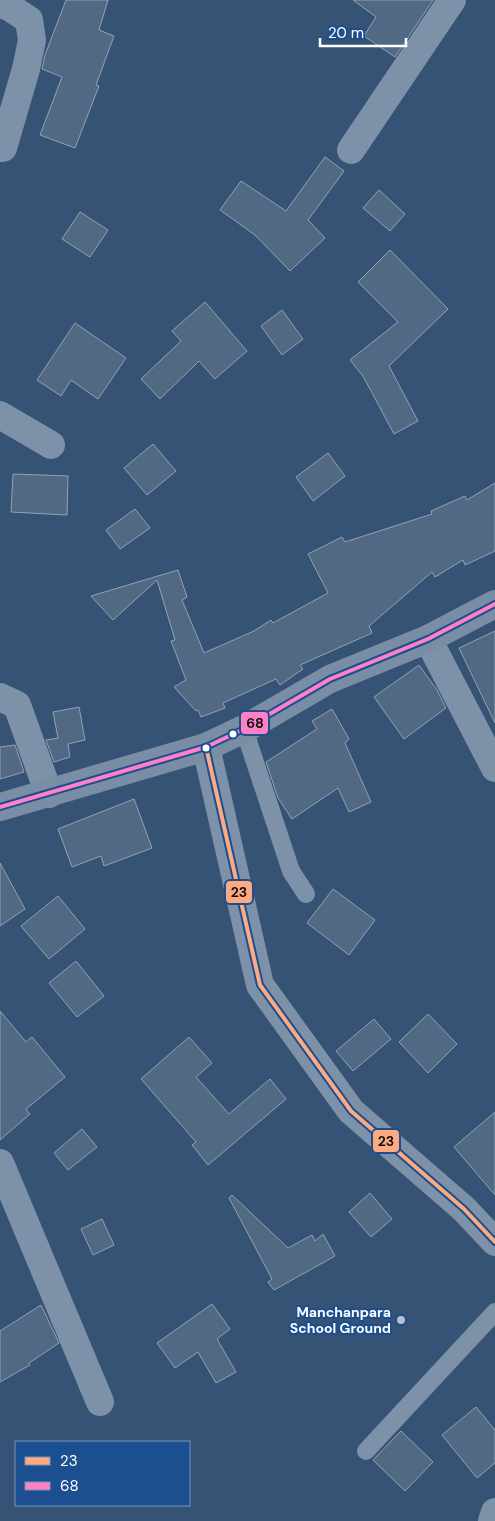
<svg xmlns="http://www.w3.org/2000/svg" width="495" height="1521" viewBox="0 0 495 1521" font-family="'DM Sans',sans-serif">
  <rect width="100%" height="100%" fill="#365274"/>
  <g fill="#526984" stroke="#92a2b6">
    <path d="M 66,0 L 108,0 L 99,30 L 114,36 L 96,85 L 99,86 L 75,148 L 40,135 L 62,77 L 42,69 L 45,55 Z"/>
    <path d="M 353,0 L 433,0 L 395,57 L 364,36 L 376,17 Z"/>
    <path d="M 325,157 L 344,171 L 308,220 L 325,238 L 290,271 L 255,235 L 220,210 L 241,181 L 286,211 Z"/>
    <path d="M 379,190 L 405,214 L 390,231 L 363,208 Z"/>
    <path d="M 80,212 L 108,230 L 90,257 L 62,239 Z"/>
    <path d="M 390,250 L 448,309 L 389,366 L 418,421 L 394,434 L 363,376 L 350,360 L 398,322 L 358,282 Z"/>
    <path d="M 205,302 L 247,351 L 215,379 L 199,361 L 160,399 L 141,379 L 181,341 L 172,331 Z"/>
    <path d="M 282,310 L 303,339 L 282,355 L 261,326 Z"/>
    <path d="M 75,323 L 126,358 L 98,399 L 71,380 L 61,396 L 37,380 Z"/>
    <path d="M 153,444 L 176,471 L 147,495 L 124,468 Z"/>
    <path d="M 328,453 L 345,476 L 313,501 L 296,477 Z"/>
    <path d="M 13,474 L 68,476 L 67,515 L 11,512 Z"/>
    <path d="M 495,483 L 495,551 L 465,565 L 463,560 L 435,577 L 432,572 L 369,626 L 372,633 L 300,665 L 303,669 L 280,685 L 276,679 L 223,703 L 225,708 L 201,717 L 198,710 L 196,711 L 174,687 L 186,680 L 171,641 L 175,640 L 157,580 L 113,620 L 91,596 L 178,570 L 187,597 L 182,600 L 204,653 L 254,631 L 271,620 L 273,623 L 328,593 L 308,554 L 342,537 L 345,542 L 432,514 L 431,511 L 465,496 L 467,500 Z"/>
    <path d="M 135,509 L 150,528 L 120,549 L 106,530 Z"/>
    <path d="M 495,631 L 495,723 L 459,648 Z"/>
    <path d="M 419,665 L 437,690 L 446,708 L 404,739 L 374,697 Z"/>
    <path d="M 79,707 L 85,740 L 68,744 L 70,757 L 54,762 L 46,740 L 58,738 L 53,712 Z"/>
    <path d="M 332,709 L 349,739 L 345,743 L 371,802 L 349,812 L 338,788 L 292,819 L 278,798 L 266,762 L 317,729 L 312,721 Z"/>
    <path d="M 15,745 L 24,772 L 0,779 L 0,747 Z"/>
    <path d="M 134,799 L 152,848 L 104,866 L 101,856 L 72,867 L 58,829 Z"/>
    <path d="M 0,863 L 25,909 L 0,926 Z"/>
    <path d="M 333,889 L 375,920 L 349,955 L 307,923 Z"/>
    <path d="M 58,896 L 85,929 L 49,959 L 21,926 Z"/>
    <path d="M 76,961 L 104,996 L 77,1017 L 49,983 Z"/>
    <path d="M 0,1011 L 26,1042 L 32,1037 L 65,1077 L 26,1109 L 30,1114 L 0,1140 Z"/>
    <path d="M 428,1014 L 457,1044 L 428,1073 L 399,1042 Z"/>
    <path d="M 374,1019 L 391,1039 L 353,1071 L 336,1051 Z"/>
    <path d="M 189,1037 L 212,1063 L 196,1077 L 229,1114 L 270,1079 L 286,1099 L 208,1165 L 192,1145 L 196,1142 L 141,1079 Z"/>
    <path d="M 495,1112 L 495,1195 L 454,1147 Z"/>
    <path d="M 82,1129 L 97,1147 L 68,1170 L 54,1153 Z"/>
    <path d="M 370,1193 L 392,1219 L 371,1237 L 349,1212 Z"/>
    <path d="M 232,1195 L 288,1248 L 312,1235 L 315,1241 L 323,1234 L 335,1256 L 274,1290 L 268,1282 L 272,1279 L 229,1198 Z"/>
    <path d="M 102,1219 L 114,1245 L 93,1255 L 81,1229 Z"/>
    <path d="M 212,1304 L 230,1329 L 217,1339 L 236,1372 L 216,1383 L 198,1352 L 175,1368 L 157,1343 Z"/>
    <path d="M 41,1305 L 59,1343 L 29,1363 L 30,1365 L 0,1382 L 0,1331 Z"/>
    <path d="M 476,1407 L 495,1430 L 495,1463 L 477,1478 L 442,1435 Z"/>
    <path d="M 401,1431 L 433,1462 L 405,1491 L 373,1460 Z"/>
  </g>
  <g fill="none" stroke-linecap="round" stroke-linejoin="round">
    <g stroke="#7d92a8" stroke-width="18">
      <path d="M 244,729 L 291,871 L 306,894"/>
      <path d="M 366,1451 L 495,1312"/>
    </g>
    <g stroke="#7d92a8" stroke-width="28">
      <path d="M 0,3 L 11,8 L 29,20 L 32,40 L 26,69 L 3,148 L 0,148"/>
      <path d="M 351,150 L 452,0"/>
      <path d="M 0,415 L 51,445"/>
      <path d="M 428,639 L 495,768"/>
      <path d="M 0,697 L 17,705 L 49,794"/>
      <path d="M 206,747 L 260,985 L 351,1111 L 464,1209 L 495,1242"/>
      <path d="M 0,1163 L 100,1402"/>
      <path d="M 492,1521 L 495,1512"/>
    </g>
    <path stroke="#798da4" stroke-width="28" d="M 0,807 L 206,747 L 244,729 L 330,679 L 428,639 L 495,604"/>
    <g stroke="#1b4f8f" stroke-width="8">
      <path id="bus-1" d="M 206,747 L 260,985 L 351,1111 L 464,1209 L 495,1242"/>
    </g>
    <g stroke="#1b4f8f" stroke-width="8">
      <path id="bus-2" d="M 0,807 L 206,747 L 244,729 L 330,679 L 428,639 L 495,604"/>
    </g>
    <use href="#bus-1" stroke="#ffa980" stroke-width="4"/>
    <use href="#bus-2" stroke="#ff80c5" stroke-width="4"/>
  </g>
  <g fill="#fff" stroke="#1b4f8f" stroke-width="2">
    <circle cx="233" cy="734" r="4.5"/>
    <circle cx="206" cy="748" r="4.5"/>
  </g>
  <circle fill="#b9c2ce" stroke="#1b4f8f" stroke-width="2" cx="401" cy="1320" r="5"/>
  <g text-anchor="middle" stroke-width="4" stroke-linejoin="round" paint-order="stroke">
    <g font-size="14" font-weight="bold" fill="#fff" stroke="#1b4f8f" text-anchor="end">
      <text x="391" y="1317">Manchanpara<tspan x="391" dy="16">School Ground</tspan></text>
    </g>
  </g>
  <g stroke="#1b4f8f" stroke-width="2">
    <rect x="240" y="711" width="29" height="24" rx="5" fill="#ff80c5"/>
    <rect x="225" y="880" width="28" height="24" rx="5" fill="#ffa980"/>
    <rect x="372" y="1129" width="28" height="24" rx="5" fill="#ffa980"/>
  </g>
  <g font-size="14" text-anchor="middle" font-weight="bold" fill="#111">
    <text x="255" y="728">68</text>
    <text x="239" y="897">23</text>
    <text x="386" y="1146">23</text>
  </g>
  <rect x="15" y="1441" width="175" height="65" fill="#1b4f8f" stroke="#7695bc"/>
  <rect x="25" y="1457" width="25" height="8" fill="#ffa980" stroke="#7695bc"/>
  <text x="60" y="1466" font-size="15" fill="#ffffff">23</text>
  <rect x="25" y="1482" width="25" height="8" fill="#ff80c5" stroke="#7695bc"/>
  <text x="60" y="1491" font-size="15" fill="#ffffff">68</text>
  <path d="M320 38v8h86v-8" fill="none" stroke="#ffffff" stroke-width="2.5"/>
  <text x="328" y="38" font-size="15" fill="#ffffff" stroke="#1b4f8f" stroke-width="4" paint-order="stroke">20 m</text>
</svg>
